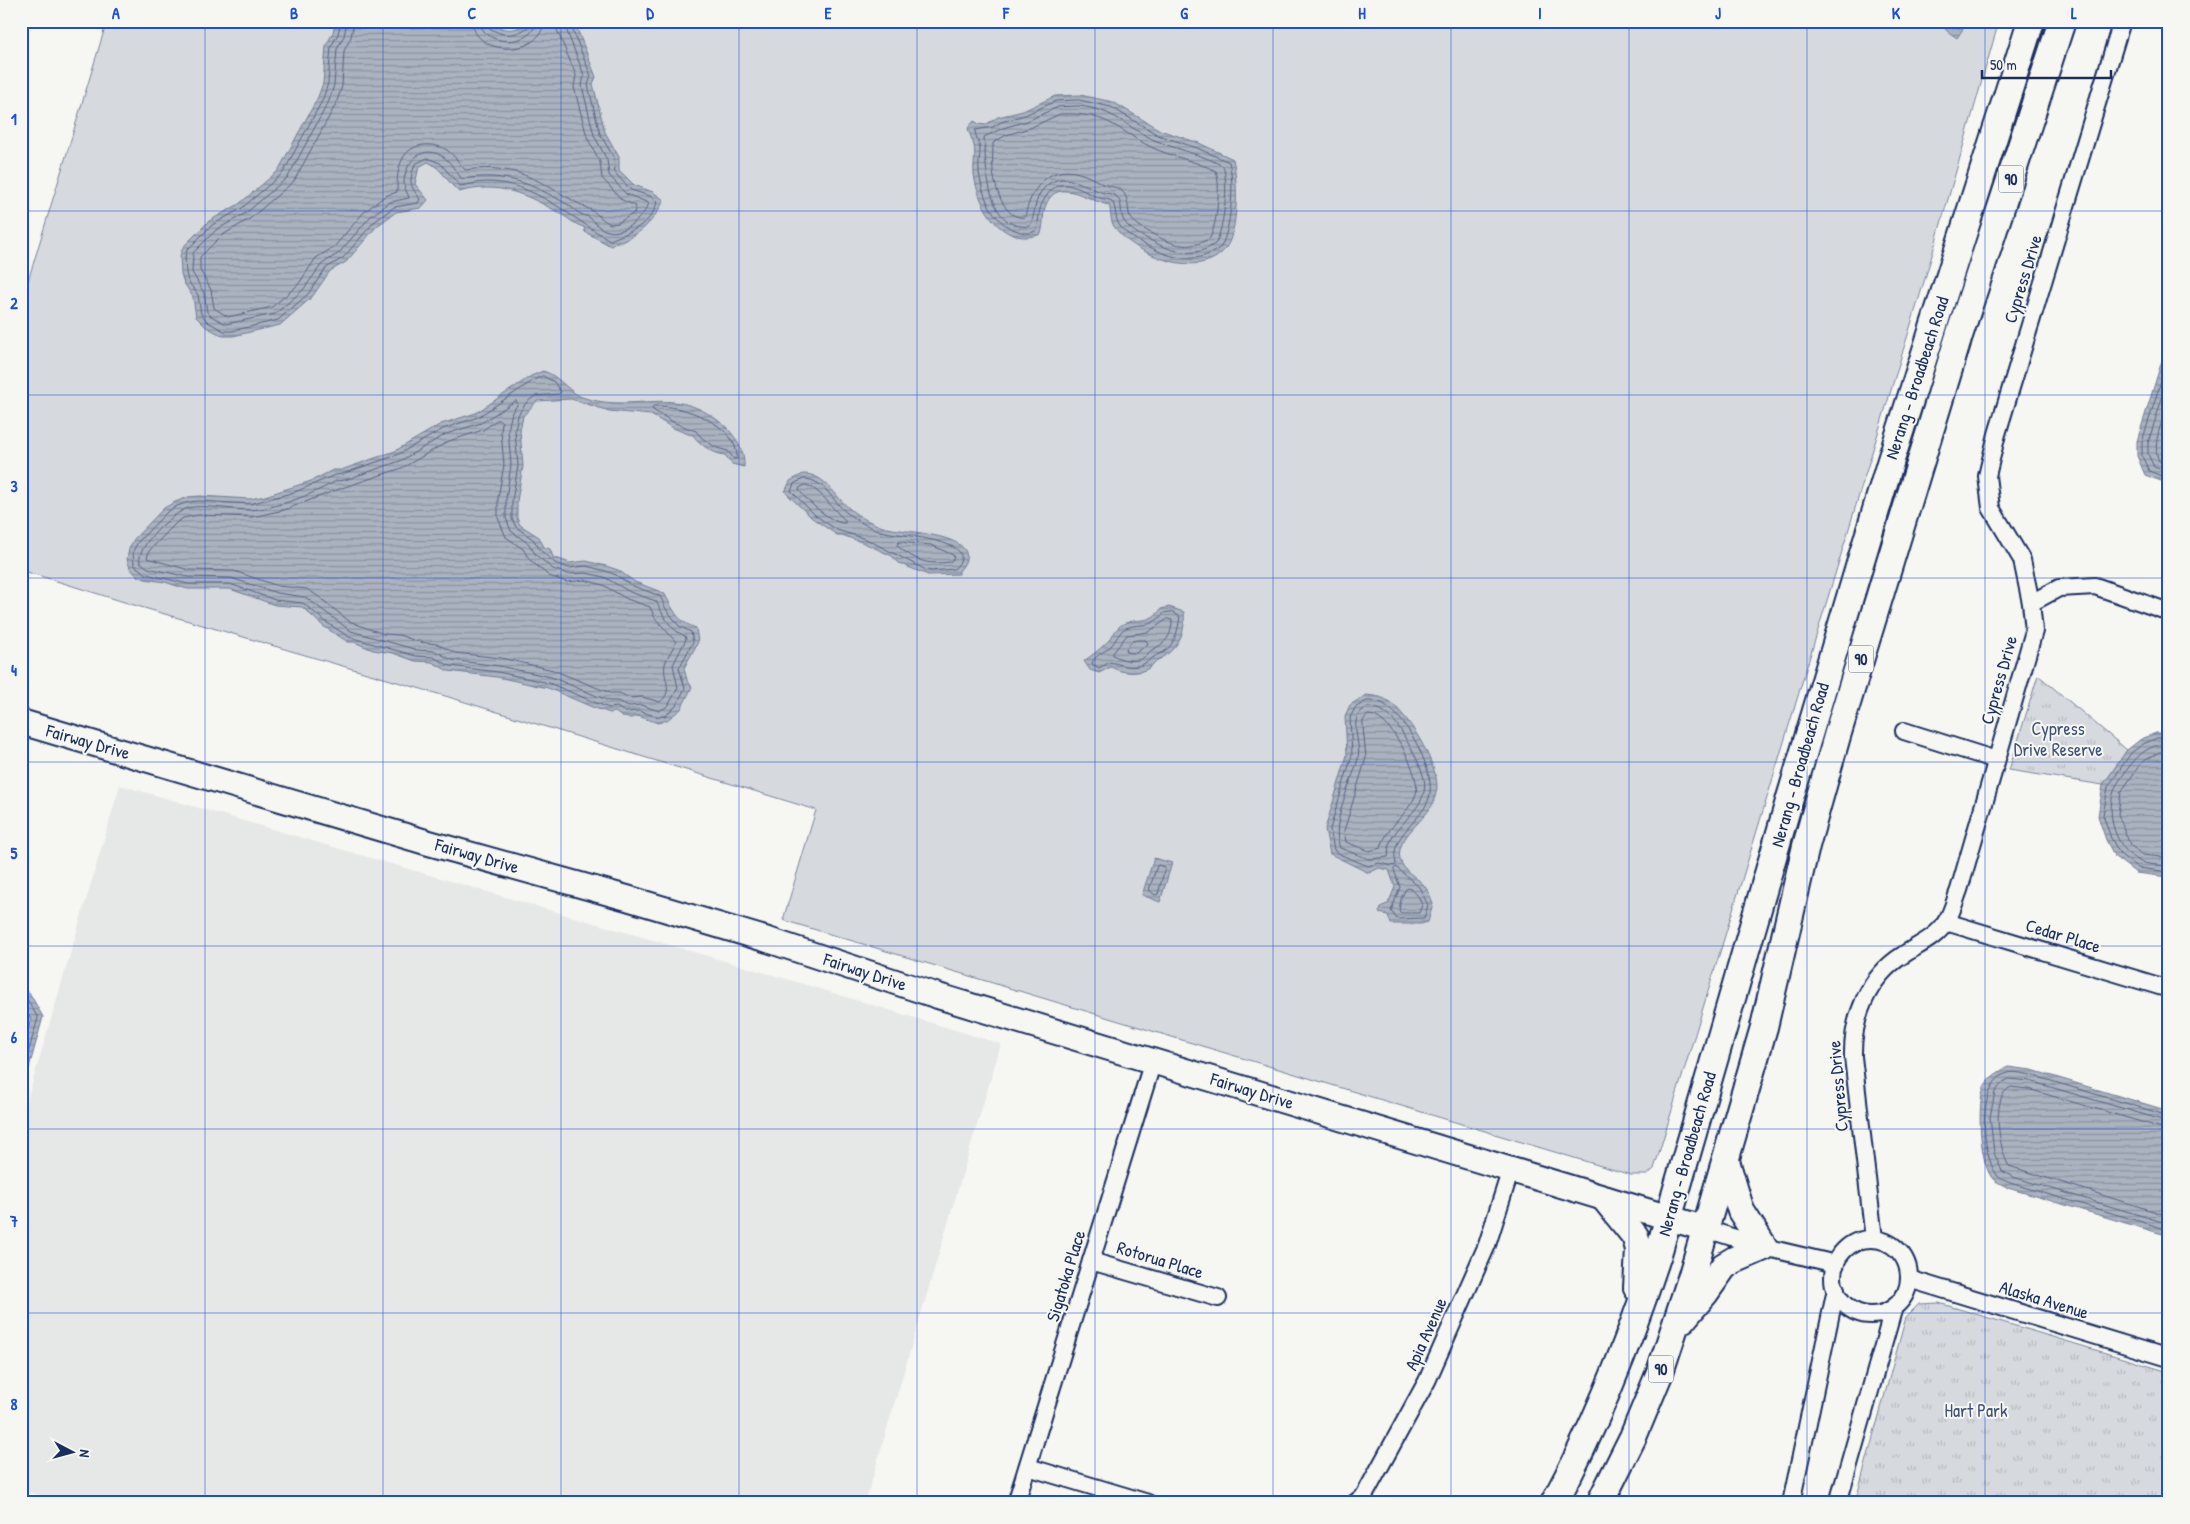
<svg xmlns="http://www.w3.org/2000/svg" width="2190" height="1524" viewBox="0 0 2190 1524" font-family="'Patrick Hand',sans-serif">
  <defs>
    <pattern id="park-tufts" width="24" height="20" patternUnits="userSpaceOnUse" patternTransform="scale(1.25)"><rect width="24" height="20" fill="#d6d9dd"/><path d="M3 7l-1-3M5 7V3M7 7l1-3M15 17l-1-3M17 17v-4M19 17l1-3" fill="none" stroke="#b7bbc0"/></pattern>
    <pattern id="water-rules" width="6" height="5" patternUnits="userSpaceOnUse" patternTransform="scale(1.25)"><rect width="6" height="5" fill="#abb2c0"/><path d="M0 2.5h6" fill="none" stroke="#8a919f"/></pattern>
  </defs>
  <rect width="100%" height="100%" fill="#f6f6f2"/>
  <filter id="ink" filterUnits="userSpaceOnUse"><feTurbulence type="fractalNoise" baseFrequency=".02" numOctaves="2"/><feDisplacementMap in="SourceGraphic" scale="10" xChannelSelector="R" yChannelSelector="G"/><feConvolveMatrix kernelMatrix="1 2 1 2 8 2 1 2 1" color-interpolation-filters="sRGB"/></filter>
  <g filter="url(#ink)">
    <path fill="#e6e7e7" d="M 120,785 L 790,980 L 1001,1044 L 865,1503 L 66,1503 L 21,1490 L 21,1121 Z"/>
    <path fill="#d6d9dd" stroke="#78849e" d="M 107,21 L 1999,21 L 1930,262 L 1654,1169 L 1647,1175 L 1631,1175 L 783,920 L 816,810 L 452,698 L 134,605 L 21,570 L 21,304 Z"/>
    <g fill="url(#park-tufts)" stroke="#78849e">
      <path d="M 2038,675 L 2127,750 L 2103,785 L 2009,770 Z"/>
      <path d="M 1939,1303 L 2169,1372 L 2169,1503 L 1855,1503 L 1906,1317 L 1919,1304 Z"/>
    </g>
    <g fill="url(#water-rules)" stroke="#717e99">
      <path d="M 336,21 L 488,21 C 500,29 515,35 526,21 L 574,21 L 596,77 L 593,84 L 605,132 L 619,157 L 619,170 L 634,185 L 653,192 L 664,200 C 653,222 642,233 619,243 L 617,242 L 611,246 L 585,232 L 584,227 C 575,225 568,218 561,214 C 526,194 499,181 459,192 C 447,182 443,169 428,162 L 419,167 L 415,184 L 428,200 L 421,208 L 396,212 L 377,226 L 346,262 L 330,271 L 312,297 L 280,325 L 233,336 L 223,336 L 206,327 L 196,317 L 193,297 L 184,283 L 181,274 L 180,256 L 183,247 L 209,221 L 239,204 L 278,171 L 318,97 L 323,83 L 326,46 L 333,32 Z"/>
      <path d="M 1939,21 L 1968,21 L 1957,38 L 1947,31 Z"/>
      <path d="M 1080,95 L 1113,102 L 1160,130 L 1199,143 L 1233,159 C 1238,180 1239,232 1225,249 C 1200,281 1136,255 1116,229 C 1109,221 1112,213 1109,205 C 1087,201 1054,172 1044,211 C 1043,219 1043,227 1041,234 C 1002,249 978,206 974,174 C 973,165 976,155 974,146 C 973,140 969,134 968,128 L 974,121 L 979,124 L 985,125 L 998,117 L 1023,111 L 1055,96 Z"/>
      <path d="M 2169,338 L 2169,484 L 2145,475 L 2137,456 L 2137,441 Z"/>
      <path d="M 543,371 C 561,376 569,395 588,399 C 643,413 675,382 726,427 C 737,438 745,452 744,467 L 732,464 L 725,455 C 713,454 699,444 693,435 L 688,434 L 673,428 L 651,415 L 609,411 L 571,399 L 537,401 L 523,416 L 520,431 L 523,466 L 517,501 L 517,518 L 520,525 L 539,537 L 544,547 L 550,549 L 553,557 L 570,563 L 586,561 L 606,566 L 618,570 L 635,582 L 664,593 C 674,610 676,621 696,628 L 698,642 L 684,668 L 687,680 L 692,687 L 681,709 L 667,720 L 658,723 L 638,716 L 631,718 L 622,717 L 615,712 L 610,713 L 592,707 L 548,688 L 497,677 L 448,671 L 432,662 L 415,661 L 393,653 L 373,650 L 354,642 L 348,642 L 323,626 L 302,607 L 275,605 L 230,589 L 188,589 L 177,586 L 165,582 L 145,579 L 136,575 L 130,568 L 127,559 L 129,549 L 134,539 L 164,508 L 175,502 L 188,497 L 200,496 L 250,499 L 265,496 L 311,481 L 333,470 L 341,470 L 395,451 L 441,424 L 476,413 L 531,376 Z"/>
      <path d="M 803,474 C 826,474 834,496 850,509 C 859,517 872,523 883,527 C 902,533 993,533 959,571 L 959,574 L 928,575 L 898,563 L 892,556 L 864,543 L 842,535 L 837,535 L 812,518 L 785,492 L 790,481 Z"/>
      <path d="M 1169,607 L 1184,612 C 1186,635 1177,650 1158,660 C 1154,662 1152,666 1149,668 C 1138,675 1121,673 1111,667 L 1099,673 L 1090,670 L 1084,661 C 1091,656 1099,650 1105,644 C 1112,639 1115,628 1123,624 C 1138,617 1149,625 1161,609 Z"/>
      <path d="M 1366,695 C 1374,696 1381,696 1388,701 C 1407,712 1437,763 1437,786 C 1437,790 1435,797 1434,801 C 1427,820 1395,837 1400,859 C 1403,871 1415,876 1423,884 C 1428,890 1431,897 1433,904 L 1428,922 L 1421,924 L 1391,924 L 1388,915 L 1379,913 L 1382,906 L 1388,904 L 1395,887 L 1389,870 L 1379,868 L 1369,873 L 1330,854 L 1325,829 L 1347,755 L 1345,716 L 1350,705 Z"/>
      <path d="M 2156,733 L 2169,733 L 2169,877 L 2136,873 L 2115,857 L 2106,840 L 2098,816 L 2103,785 L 2127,750 L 2141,739 Z"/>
      <path d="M 1154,858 L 1172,863 L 1160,902 L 1142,895 Z"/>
      <path d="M 29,992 L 43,1017 L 21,1097 L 21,994 Z"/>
      <path d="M 2008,1067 L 2032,1070 L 2169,1111 L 2169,1236 L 2008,1188 C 2004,1185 1998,1183 1994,1180 C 1979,1167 1977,1105 1984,1087 C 1988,1078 1999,1071 2008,1067 Z"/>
    </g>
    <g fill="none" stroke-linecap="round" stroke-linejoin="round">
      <g stroke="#556385" stroke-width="1">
        <path d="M 341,21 L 338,34 L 331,47 L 328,83 L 323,99 L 283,173 L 242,208 L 212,225 L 187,250 L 185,257 L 186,273 L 188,281 L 198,295 L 201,314 L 208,322 L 224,331 L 232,331 L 278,320 L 308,294 L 326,268 L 343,258 L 374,222 L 394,207 L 418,203 L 420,199 C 409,184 409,182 415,164 L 427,158 L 440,163 L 460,186 C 468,185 477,182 486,182 C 534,181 572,219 610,240 C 629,232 651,226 657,202 L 650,196 L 631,190 L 615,173 L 614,158 L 600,134 L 588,85 L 591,76 L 569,21"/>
        <path d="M 347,21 L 344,36 L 337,49 L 334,85 L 329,101 L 288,177 L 246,213 L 216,230 L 193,253 L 192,272 L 204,293 L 207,312 L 211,316 L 226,324 L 275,314 L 303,290 L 322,264 L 339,253 L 370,217 L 390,202 L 409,198 C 408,193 404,189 404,184 C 404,161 424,142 445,158 C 452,164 456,172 462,179 C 505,172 530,183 567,204 C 572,207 577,213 583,215 C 588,218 584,214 590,218 C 596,223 599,229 608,231 C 623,236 645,216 649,203 L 626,194 L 609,175 L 607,160 L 594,135 L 582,86 L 584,75 L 563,21"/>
        <path d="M 354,21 L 351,37 L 344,51 L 342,86 L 336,104 L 294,181 L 251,218 L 221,236 L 200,257 L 200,270 L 211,290 L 214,308 L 228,317 L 272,307 L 298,285 L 316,258 L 334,247 L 364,212 L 385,196 L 397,192 C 397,181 397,169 403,158 C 412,142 433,142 447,150 C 455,156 460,164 465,170 C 524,162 544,187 591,210 C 598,214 602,220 610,224 L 618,223 L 634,213 L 636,206 L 622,200 L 602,178 L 600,162 L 587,137 L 574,87 L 576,75 L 557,30 L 556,21"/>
        <path d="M 472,21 C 474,57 542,58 544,21"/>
        <path d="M 480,21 C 481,47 534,48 536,21"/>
        <path d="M 486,21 L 488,27 C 501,36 513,37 527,28 L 530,21"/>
        <path d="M 1079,100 L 1111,107 L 1158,135 L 1197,148 L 1229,162 C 1235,183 1231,228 1221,247 C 1197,265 1172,259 1148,246 C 1138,241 1127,235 1120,226 C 1114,218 1117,209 1112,201 C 1108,199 1104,199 1100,198 C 1076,189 1057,170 1041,206 C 1038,213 1039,222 1037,230 C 1029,235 1023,233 1015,230 C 992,221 982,195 979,172 C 978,164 980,156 980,149 C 979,142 975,136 975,130 L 993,127 L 1001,122 L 1025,115 L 1056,101 Z"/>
        <path d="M 1079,106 C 1117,110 1126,128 1157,141 C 1178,150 1204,155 1223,166 C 1229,183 1224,227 1216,243 C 1194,260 1170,251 1148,239 C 1139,235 1129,229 1124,221 C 1119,213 1124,203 1116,196 C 1112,193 1106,194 1101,192 C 1083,185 1062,170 1045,187 C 1033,199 1036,214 1030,226 C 986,232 986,164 984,137 L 1003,128 L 1027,121 L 1058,107 Z"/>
        <path d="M 1060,114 C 1107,112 1114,128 1151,147 C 1172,157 1196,161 1216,171 C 1221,185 1217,224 1210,238 C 1203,243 1190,247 1181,245 C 1169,244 1138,228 1131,218 C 1126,211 1131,199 1121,190 C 1115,186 1109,187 1103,184 C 1095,180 1087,175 1079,173 C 1047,164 1030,191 1025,217 C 1004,221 994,185 993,170 C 992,161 993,151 993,143 L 1006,135 L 1030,128 Z"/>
        <path d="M 2169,355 L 2142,442 L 2142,456 L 2149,471 L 2169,479"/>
        <path d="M 543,376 L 554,382 L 561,392 L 559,394 L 535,396 L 526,403 L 518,415 L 515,431 L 518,466 L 512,501 L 512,519 L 516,527 L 534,540 L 540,550 L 555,563 L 569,568 L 586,566 L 606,571 L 616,575 L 633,586 L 660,596 L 666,609 L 679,626 L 691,632 L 693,642 L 679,668 L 685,688 L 676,706 L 665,716 L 658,717 L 639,711 L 625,712 L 617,707 L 609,708 L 594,702 L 549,683 L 498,672 L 450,666 L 433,657 L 416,656 L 349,637 L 326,622 L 303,603 L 275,600 L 230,584 L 188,584 L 146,574 L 134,565 L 133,551 L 138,542 L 167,512 L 177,506 L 189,502 L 199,501 L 250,504 L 295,492 L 335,475 L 342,474 L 397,455 L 443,429 L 478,417 L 534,380 Z"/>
        <path d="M 2169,376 L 2148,443 L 2148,454 L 2154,467 L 2169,472"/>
        <path d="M 516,401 L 518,404 L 512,412 L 508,430 L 511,465 L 506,499 L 506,518 L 511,531 L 529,544 L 536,555 L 553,569 L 568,574 L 586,573 L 604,577 L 630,592 L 656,601 C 663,615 670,630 685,636 L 686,639 L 673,665 L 678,688 L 668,706 L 659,711 L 641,705 L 629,706 L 617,701 L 609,701 L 551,677 L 499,666 L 452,660 L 435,651 L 417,650 L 351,631 L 305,597 L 277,593 L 231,578 L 188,577 L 148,568 L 140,562 C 136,546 173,513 188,508 C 203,504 232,510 249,510 C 275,509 314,494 336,481 L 345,480 L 400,461 L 446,434 L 481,423 Z"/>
        <path d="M 2169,402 C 2163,420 2151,443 2159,461 L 2169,464"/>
        <path d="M 654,406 C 681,404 738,424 737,458 L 734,459 L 728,451 L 717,448 L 702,438 L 696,431 L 675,423 L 653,410 L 652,408 Z"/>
        <path d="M 497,420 L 500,420 L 502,422 L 501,432 L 504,465 L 498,498 L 498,518 L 506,537 L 523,549 L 530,560 L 549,576 L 567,582 L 585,580 L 603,585 L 627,599 L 650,607 L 655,618 L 676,642 C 673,649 667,656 665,664 C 662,679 675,690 660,702 L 642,697 L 630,698 L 619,693 L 610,693 L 553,670 L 501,658 L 455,653 L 437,644 L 419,642 L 399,635 L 385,634 L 369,629 L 349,621 L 319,597 L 307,589 L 278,586 L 234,571 L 189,570 L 147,558 L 149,551 L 176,523 L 183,518 L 198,515 L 252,517 L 284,510 L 339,489 L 402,468 L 449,441 L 483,430 Z"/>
        <path d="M 804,479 C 824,479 833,502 847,513 C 857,521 869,527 881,531 C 895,536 987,539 954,569 L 931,571 L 924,569 L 866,539 L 837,530 L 815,515 L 791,491 L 794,484 Z"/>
        <path d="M 805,485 C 819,487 833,510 845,520 L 845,523 C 834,525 803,499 799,489 Z"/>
        <path d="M 899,542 L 931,545 L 953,555 L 954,558 L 950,562 C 925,565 917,561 897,546 Z"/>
        <path d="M 1173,612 L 1180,617 C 1178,630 1175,644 1164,652 C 1161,654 1157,654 1154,657 C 1135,671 1131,667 1110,662 L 1099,668 L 1092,664 C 1093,656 1105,652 1111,646 C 1116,641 1119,631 1126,628 C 1141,622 1150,630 1164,613 Z"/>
        <path d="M 1168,619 L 1172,620 C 1172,636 1166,643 1152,650 C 1149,652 1146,655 1143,658 C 1135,663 1121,660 1113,655 L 1113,653 L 1127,635 L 1148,632 Z"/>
        <path d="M 1137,640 L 1146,640 L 1148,644 L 1136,653 L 1127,652 L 1126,649 L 1131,642 Z"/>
        <path d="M 1367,701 C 1374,701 1380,701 1385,705 C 1407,718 1437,773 1429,798 C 1422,822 1388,835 1396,864 L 1394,866 L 1379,863 L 1368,866 L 1339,854 L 1334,850 L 1330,829 L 1352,755 L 1350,718 L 1355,708 Z"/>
        <path d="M 1368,707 C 1384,707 1395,720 1403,734 C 1410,747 1419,761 1423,775 C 1433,806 1397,820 1389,845 C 1388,849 1389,853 1388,857 L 1369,859 L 1340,848 C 1330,823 1351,784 1358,759 C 1362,741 1345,717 1368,707 Z"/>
        <path d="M 1368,715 C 1389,712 1422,776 1416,794 C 1409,814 1386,826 1381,848 L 1369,851 L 1346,842 L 1344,831 L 1366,758 L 1363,727 L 1363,721 Z"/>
        <path d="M 2169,738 L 2157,738 L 2143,744 L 2131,753 L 2108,787 L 2103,815 L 2111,838 L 2120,854 L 2138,868 L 2169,872"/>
        <path d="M 2169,744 C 2148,744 2138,755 2126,771 C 2122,777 2116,784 2114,791 C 2106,815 2115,848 2139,861 C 2146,865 2160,865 2169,866"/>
        <path d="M 2169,752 L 2159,752 L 2141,763 L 2121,792 L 2118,814 L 2130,845 L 2143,855 L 2169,858"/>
        <path d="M 1159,865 L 1165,868 L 1158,894 L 1155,895 L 1149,890 L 1157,866 Z"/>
        <path d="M 1396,867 L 1419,887 L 1428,905 L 1424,918 L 1397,919 L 1391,911 L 1400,887 L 1394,870 Z"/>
        <path d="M 1406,889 L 1409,888 C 1416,892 1420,898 1422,905 L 1419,913 L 1401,913 L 1399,911 L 1401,899 Z"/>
        <path d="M 21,999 L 27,999 L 38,1018 L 21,1078"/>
        <path d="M 21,1005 L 31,1019 L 21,1054"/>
        <path d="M 2169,1116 L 2031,1075 C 2025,1074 2015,1071 2008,1073 C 1976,1080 1981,1155 1997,1175 C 1999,1179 2006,1181 2010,1183 L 2169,1230"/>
        <path d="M 2169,1122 L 2030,1081 L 2009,1079 L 2003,1082 L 1995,1092 L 1990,1117 L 1994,1153 L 2002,1171 L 2013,1177 L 2169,1224"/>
        <path d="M 2169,1130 L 2028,1089 L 2011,1087 C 1990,1096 1999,1150 2009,1166 L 2169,1216"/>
      </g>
      <g stroke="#1b2f5e" stroke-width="20">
        <g id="street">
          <path d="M 2031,603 L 2059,588 L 2095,586 L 2169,612"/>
          <path d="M 1904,731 L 1996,760"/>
          <path d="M 1946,922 L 2169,989"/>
          <path d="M 1706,1229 L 1764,1247 L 1836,1264"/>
          <path d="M 1874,1239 L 1853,1057 C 1852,1018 1868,977 1903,955 C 1918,945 1936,938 1946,922 C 1952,913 1955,900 1959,890 L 2034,631 L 2031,603 L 2022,560 L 1991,508 L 1987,476 L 1997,434 L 2122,21"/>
          <circle cx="1871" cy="1277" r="38"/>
          <path d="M 1091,1261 L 1218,1298"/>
          <path d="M 1909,1279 L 2169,1358"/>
          <path d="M 1028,1467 L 1148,1503"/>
          <path d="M 1016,1503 L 1153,1061"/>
          <path d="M 1355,1503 L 1364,1496 L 1427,1381 L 1487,1245 L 1511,1169"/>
          <path d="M 1791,1503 L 1836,1289"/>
          <path d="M 1838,1503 L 1894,1307"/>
        </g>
      </g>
      <g stroke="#1b2f5e" stroke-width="28">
        <path id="secondary" d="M 21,722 L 429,843 L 627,898 L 768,940 L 938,996 L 1706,1229"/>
      </g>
      <g stroke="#1b2f5e" stroke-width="30">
        <g id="primary">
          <path d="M 1606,1200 L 1635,1236 L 1639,1249 L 1637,1288"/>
          <path d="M 1683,1319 L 1705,1293 L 1724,1266 L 1734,1260 L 1764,1247 L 1741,1211 L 1726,1161"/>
          <path d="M 1554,1503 C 1597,1423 1630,1340 1658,1254 L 1790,798 L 1890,463 L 2031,21"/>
          <path d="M 1600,1503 L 1633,1437 L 1660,1372 L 1692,1275 L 1764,1027 L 1806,846 L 1837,736 L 1959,336 L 2062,21"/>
        </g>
      </g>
      <use href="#street" stroke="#f6f6f2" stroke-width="16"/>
      <use href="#secondary" stroke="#f6f6f2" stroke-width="24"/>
      <use href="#primary" stroke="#f6f6f2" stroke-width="26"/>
    </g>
  </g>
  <path fill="none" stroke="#1d4ed8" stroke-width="1" stroke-opacity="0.55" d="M 205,21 L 205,1503M 383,21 L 383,1503M 561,21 L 561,1503M 739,21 L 739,1503M 917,21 L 917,1503M 1095,21 L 1095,1503M 1273,21 L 1273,1503M 1451,21 L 1451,1503M 1629,21 L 1629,1503M 1807,21 L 1807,1503M 1985,21 L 1985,1503M 21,211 L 2169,211M 21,395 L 2169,395M 21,578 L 2169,578M 21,762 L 2169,762M 21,946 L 2169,946M 21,1129 L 2169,1129M 21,1313 L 2169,1313"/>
  <g text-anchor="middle" stroke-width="4" stroke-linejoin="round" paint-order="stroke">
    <g fill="#f6f6f2" stroke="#5d6b8a" stroke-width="1">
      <rect x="1998.5" y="165.5" width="25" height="27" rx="4"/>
      <rect x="1848.5" y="645.5" width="25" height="27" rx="4"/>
      <rect x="1648.5" y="1355.5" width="25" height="27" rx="4"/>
    </g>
    <g font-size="16" font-weight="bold" fill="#1b2f5e">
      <text x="2011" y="185">90</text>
      <text x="1861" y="665">90</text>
      <text x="1661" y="1375">90</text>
    </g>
    <g font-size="18" fill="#1b2f5e" stroke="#f6f6f2">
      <text transform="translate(2023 279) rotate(-73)" y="6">Cypress Drive</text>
      <text transform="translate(1917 378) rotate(-72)" y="6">Nerang - Broadbeach Road</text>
      <text transform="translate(1999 680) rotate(-74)" y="6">Cypress Drive</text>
      <text transform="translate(88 742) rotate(16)" y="6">Fairway Drive</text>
      <text transform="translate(1800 765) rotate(-74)" y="6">Nerang - Broadbeach Road</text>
      <text transform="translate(477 856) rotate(16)" y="6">Fairway Drive</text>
      <text transform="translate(2063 936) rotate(17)" y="6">Cedar Place</text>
      <text transform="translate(865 972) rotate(18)" y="6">Fairway Drive</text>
      <text transform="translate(1838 1086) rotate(-95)" y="6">Cypress Drive</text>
      <text transform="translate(1252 1091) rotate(17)" y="6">Fairway Drive</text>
      <text transform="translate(1687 1154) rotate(-74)" y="6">Nerang - Broadbeach Road</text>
      <text transform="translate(1160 1260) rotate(17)" y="6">Rotorua Place</text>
      <text transform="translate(1066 1276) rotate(-73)" y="6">Sigatoka Place</text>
      <text transform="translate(2044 1300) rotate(17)" y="6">Alaska Avenue</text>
      <text transform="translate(1426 1334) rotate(-66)" y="6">Apia Avenue</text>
    </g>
    <g font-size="18" fill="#405177" stroke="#f6f6f2">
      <text x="2058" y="735">Cypress<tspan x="2058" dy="21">Drive Reserve</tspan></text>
      <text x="1976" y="1417">Hart Park</text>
    </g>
  </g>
  <rect width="2190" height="1524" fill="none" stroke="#f6f6f2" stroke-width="55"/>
  <g transform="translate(72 1452) rotate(96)" stroke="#f6f6f2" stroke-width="4" paint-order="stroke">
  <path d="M0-4L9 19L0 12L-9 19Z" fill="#1b2f5e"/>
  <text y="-8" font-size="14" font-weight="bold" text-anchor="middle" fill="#1b2f5e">N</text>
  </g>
  <path d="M1982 70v8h129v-8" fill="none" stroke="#1b2f5e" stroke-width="2.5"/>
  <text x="1990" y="70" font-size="15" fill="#1b2f5e" stroke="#f6f6f2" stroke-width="4" paint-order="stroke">50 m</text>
  <rect x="28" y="28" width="2134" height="1468" fill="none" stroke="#1d4ed8" stroke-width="2"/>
  <g font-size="16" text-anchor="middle" font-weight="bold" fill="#1d4ed8">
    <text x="116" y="19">A</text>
    <text x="294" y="19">B</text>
    <text x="472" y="19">C</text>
    <text x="650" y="19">D</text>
    <text x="828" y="19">E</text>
    <text x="1006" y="19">F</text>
    <text x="1184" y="19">G</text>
    <text x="1362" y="19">H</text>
    <text x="1540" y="19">I</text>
    <text x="1718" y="19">J</text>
    <text x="1896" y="19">K</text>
    <text x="2074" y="19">L</text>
    <text x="14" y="125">1</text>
    <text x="14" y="309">2</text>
    <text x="14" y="492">3</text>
    <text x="14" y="676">4</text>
    <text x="14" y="859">5</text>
    <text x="14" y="1043">6</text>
    <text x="14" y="1227">7</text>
    <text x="14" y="1410">8</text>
  </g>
</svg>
